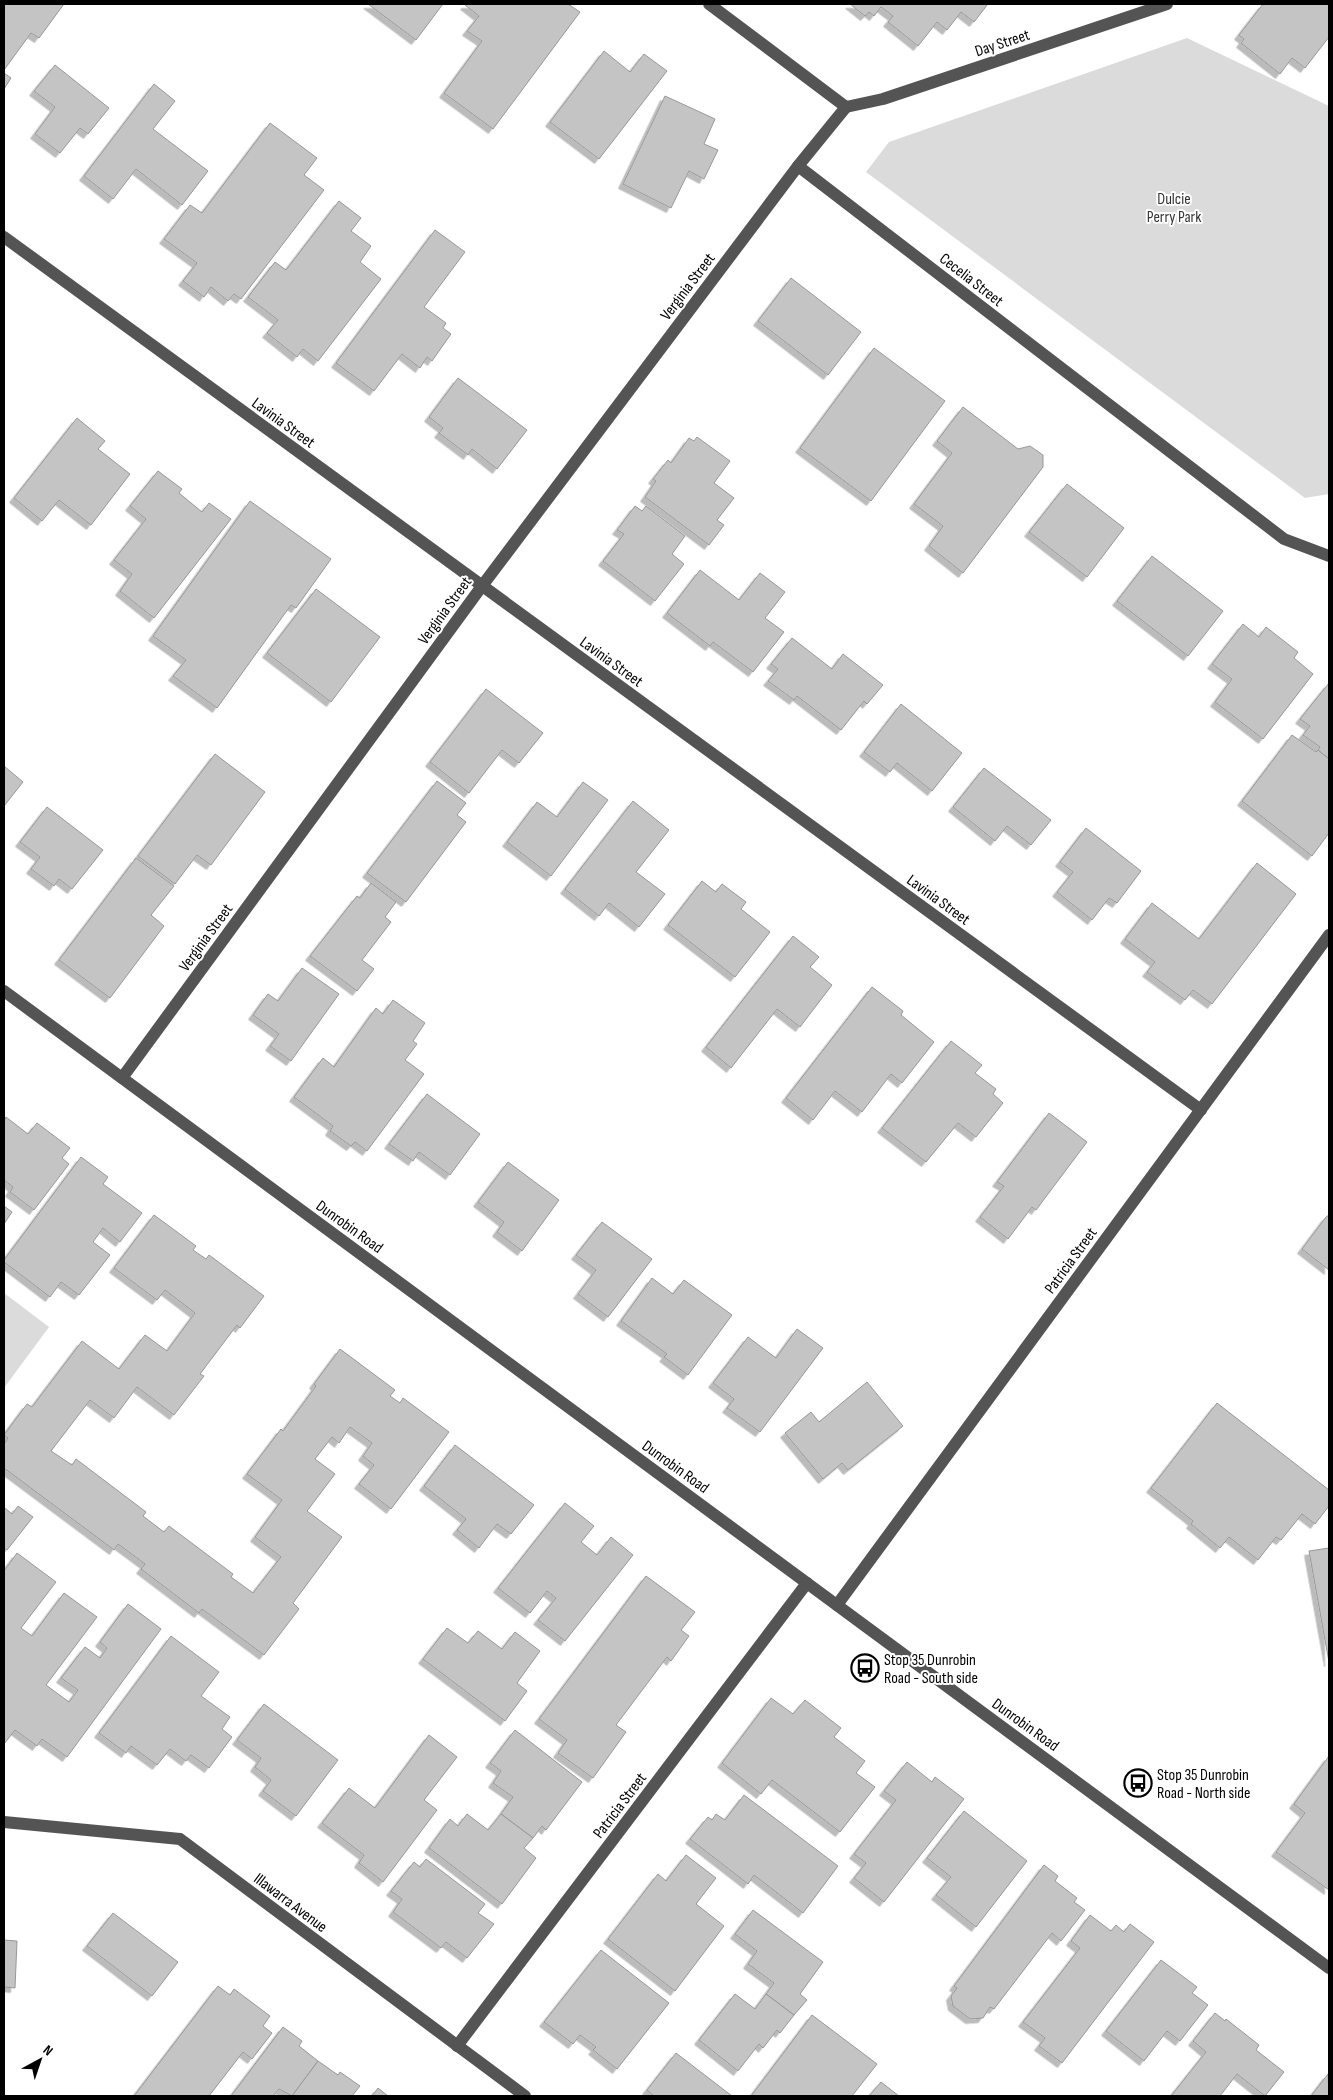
<svg xmlns="http://www.w3.org/2000/svg" width="1333" height="2100" viewBox="0 0 1333 2100" font-family="'Sofia Sans Condensed',sans-serif">
  <defs>
    <filter id="shadow"><feDropShadow dx="-4.5" dy="4.5" stdDeviation="0" flood-color="#0004"/></filter>
  </defs>
  <rect width="100%" height="100%" fill="#fff"/>
  <g fill="#dbdbdb">
    <path d="M 1187,38 L 1329,106 L 1329,494 L 1305,498 L 866,172 L 889,142 Z"/>
    <path d="M 4,1293 L 49,1327 L 4,1388 Z"/>
  </g>
  <g fill="#c4c4c4" stroke="#989898" filter="url(#shadow)">
    <path d="M 4,4 L 64,4 L 39,38 L 31,33 L 4,70 Z"/>
    <path d="M 368,4 L 443,4 L 416,40 Z"/>
    <path d="M 466,4 L 568,4 L 580,12 L 493,129 L 444,93 L 482,41 L 467,31 L 479,16 L 465,5 Z"/>
    <path d="M 850,4 L 988,4 L 974,22 L 961,12 L 947,30 L 937,22 L 918,46 L 888,22 L 893,16 L 881,7 L 874,16 L 869,12 L 865,16 Z"/>
    <path d="M 1263,4 L 1329,4 L 1329,37 L 1305,68 L 1292,58 L 1280,74 L 1241,43 L 1244,39 L 1239,35 Z"/>
    <path d="M 604,51 L 630,72 L 644,54 L 667,71 L 599,159 L 550,122 Z"/>
    <path d="M 55,65 L 109,108 L 88,134 L 80,128 L 60,153 L 35,134 L 55,107 L 34,91 Z"/>
    <path d="M 4,73 L 11,78 L 4,89 Z"/>
    <path d="M 154,84 L 175,101 L 153,129 L 208,171 L 182,205 L 136,169 L 113,199 L 84,176 Z"/>
    <path d="M 665,96 L 715,119 L 704,144 L 718,150 L 704,179 L 689,171 L 671,208 L 623,184 Z"/>
    <path d="M 270,123 L 317,158 L 304,175 L 324,190 L 241,299 L 234,294 L 228,301 L 211,287 L 204,297 L 183,281 L 197,263 L 164,239 L 190,205 L 202,213 Z"/>
    <path d="M 339,201 L 361,218 L 351,231 L 371,246 L 360,262 L 381,279 L 318,361 L 303,349 L 297,357 L 267,333 L 278,320 L 248,297 L 275,262 L 286,270 Z"/>
    <path d="M 435,230 L 465,252 L 424,307 L 446,323 L 443,328 L 451,334 L 432,361 L 427,357 L 420,368 L 402,354 L 374,391 L 336,363 Z"/>
    <path d="M 791,278 L 861,332 L 828,375 L 758,321 Z"/>
    <path d="M 874,348 L 945,401 L 871,501 L 800,448 Z"/>
    <path d="M 458,378 L 527,430 L 497,469 L 472,449 L 468,455 L 439,433 L 443,428 L 429,417 Z"/>
    <path d="M 963,407 L 1018,449 L 1030,446 L 1043,455 L 1043,467 L 963,573 L 929,546 L 943,526 L 914,504 L 952,453 L 937,441 Z"/>
    <path d="M 77,418 L 105,441 L 98,449 L 130,474 L 91,525 L 59,500 L 42,521 L 14,498 Z"/>
    <path d="M 697,437 L 730,461 L 714,483 L 734,498 L 717,520 L 724,525 L 709,545 L 645,497 L 656,481 L 653,479 L 668,460 L 671,463 L 689,438 L 694,441 Z"/>
    <path d="M 158,471 L 182,489 L 179,493 L 202,512 L 209,503 L 231,519 L 154,618 L 120,591 L 132,574 L 114,560 L 146,519 L 130,506 Z"/>
    <path d="M 1067,484 L 1124,528 L 1087,577 L 1029,532 Z"/>
    <path d="M 250,501 L 331,559 L 296,608 L 291,605 L 217,708 L 173,676 L 186,660 L 153,636 Z"/>
    <path d="M 635,506 L 642,511 L 646,506 L 685,536 L 672,554 L 684,564 L 655,601 L 603,561 L 624,534 L 617,530 Z"/>
    <path d="M 1152,556 L 1223,611 L 1188,656 L 1117,601 Z"/>
    <path d="M 700,570 L 739,600 L 760,573 L 785,592 L 765,618 L 784,632 L 753,672 L 713,642 L 710,646 L 667,613 Z"/>
    <path d="M 316,589 L 380,637 L 331,702 L 267,653 Z"/>
    <path d="M 1243,624 L 1259,637 L 1266,627 L 1298,652 L 1294,658 L 1313,674 L 1263,739 L 1215,702 L 1232,679 L 1212,664 Z"/>
    <path d="M 792,638 L 832,669 L 843,654 L 883,685 L 867,704 L 864,701 L 841,730 L 797,696 L 794,700 L 768,681 L 778,669 L 771,664 Z"/>
    <path d="M 1329,683 L 1329,759 L 1318,750 L 1320,747 L 1303,735 L 1310,726 L 1300,719 Z"/>
    <path d="M 486,689 L 543,733 L 519,763 L 502,750 L 469,793 L 430,762 Z"/>
    <path d="M 901,704 L 962,753 L 932,791 L 897,763 L 890,772 L 864,752 Z"/>
    <path d="M 1292,735 L 1316,752 L 1318,750 L 1329,759 L 1329,833 L 1312,856 L 1242,801 Z"/>
    <path d="M 215,754 L 265,792 L 211,865 L 197,855 L 175,884 L 138,856 Z"/>
    <path d="M 4,766 L 23,782 L 4,806 Z"/>
    <path d="M 984,768 L 1051,820 L 1031,845 L 1007,826 L 995,841 L 953,807 Z"/>
    <path d="M 437,781 L 466,803 L 457,815 L 466,822 L 406,902 L 367,873 Z"/>
    <path d="M 583,782 L 608,800 L 551,876 L 507,842 L 537,802 L 557,817 Z"/>
    <path d="M 633,801 L 669,830 L 636,872 L 665,894 L 639,927 L 609,903 L 599,916 L 565,889 Z"/>
    <path d="M 47,807 L 103,850 L 72,889 L 59,879 L 54,886 L 31,869 L 40,857 L 20,842 Z"/>
    <path d="M 1086,828 L 1141,871 L 1117,903 L 1109,898 L 1092,920 L 1057,892 L 1073,872 L 1060,862 Z"/>
    <path d="M 136,858 L 174,886 L 151,915 L 164,926 L 110,998 L 59,960 Z"/>
    <path d="M 1257,863 L 1296,894 L 1212,1004 L 1193,990 L 1185,1000 L 1147,972 L 1155,962 L 1125,939 L 1152,903 L 1199,939 Z"/>
    <path d="M 702,881 L 716,892 L 722,884 L 746,902 L 741,909 L 770,932 L 735,977 L 668,925 Z"/>
    <path d="M 371,883 L 396,902 L 385,917 L 391,922 L 362,960 L 374,969 L 357,991 L 310,956 L 357,896 L 360,898 Z"/>
    <path d="M 793,936 L 819,957 L 810,967 L 832,985 L 800,1027 L 777,1009 L 731,1068 L 706,1047 Z"/>
    <path d="M 302,968 L 339,994 L 291,1061 L 270,1046 L 279,1034 L 253,1015 L 268,994 L 278,1001 Z"/>
    <path d="M 872,987 L 903,1011 L 901,1015 L 934,1042 L 902,1083 L 891,1074 L 862,1112 L 835,1091 L 813,1120 L 786,1098 Z"/>
    <path d="M 393,1000 L 425,1023 L 413,1041 L 417,1044 L 405,1060 L 424,1074 L 367,1151 L 355,1142 L 351,1146 L 330,1131 L 333,1126 L 294,1097 L 323,1058 L 334,1067 L 376,1008 L 383,1014 Z"/>
    <path d="M 951,1041 L 982,1065 L 975,1073 L 996,1089 L 993,1094 L 1003,1103 L 976,1137 L 958,1123 L 926,1162 L 882,1128 Z"/>
    <path d="M 427,1094 L 480,1134 L 450,1175 L 419,1152 L 413,1161 L 389,1144 Z"/>
    <path d="M 1049,1113 L 1087,1142 L 1036,1210 L 1032,1207 L 1008,1239 L 980,1217 L 1004,1186 L 997,1182 Z"/>
    <path d="M 6,1117 L 28,1134 L 37,1123 L 70,1148 L 62,1158 L 69,1164 L 34,1210 L 10,1192 L 13,1187 L 4,1180 L 4,1121 Z"/>
    <path d="M 81,1157 L 108,1177 L 103,1184 L 142,1213 L 120,1242 L 103,1228 L 93,1242 L 110,1255 L 79,1295 L 61,1282 L 50,1297 L 4,1262 L 4,1260 Z"/>
    <path d="M 508,1162 L 559,1200 L 522,1251 L 497,1232 L 504,1222 L 478,1202 Z"/>
    <path d="M 4,1206 L 12,1212 L 4,1224 Z"/>
    <path d="M 154,1215 L 196,1246 L 193,1250 L 206,1259 L 209,1255 L 264,1296 L 240,1328 L 237,1325 L 200,1374 L 204,1376 L 174,1415 L 137,1387 L 114,1418 L 90,1400 L 51,1451 L 72,1465 L 76,1459 L 146,1512 L 143,1516 L 164,1532 L 169,1526 L 233,1574 L 231,1577 L 253,1593 L 281,1557 L 255,1537 L 282,1500 L 247,1474 L 281,1429 L 283,1431 L 316,1386 L 314,1384 L 340,1349 L 395,1390 L 390,1396 L 400,1403 L 403,1398 L 449,1432 L 391,1509 L 359,1484 L 374,1465 L 363,1456 L 372,1443 L 350,1427 L 339,1443 L 332,1437 L 315,1459 L 335,1474 L 307,1511 L 342,1537 L 293,1603 L 299,1609 L 264,1655 L 202,1609 L 199,1613 L 141,1569 L 145,1564 L 118,1544 L 114,1550 L 4,1468 L 4,1444 L 8,1438 L 4,1435 L 27,1404 L 32,1407 L 82,1341 L 119,1369 L 145,1335 L 167,1351 L 195,1313 L 165,1290 L 157,1300 L 114,1268 Z"/>
    <path d="M 1329,1215 L 1329,1270 L 1302,1249 L 1326,1217 Z"/>
    <path d="M 602,1222 L 652,1259 L 608,1317 L 578,1294 L 596,1270 L 576,1255 Z"/>
    <path d="M 652,1278 L 673,1294 L 684,1280 L 732,1315 L 688,1375 L 664,1357 L 667,1354 L 621,1321 Z"/>
    <path d="M 797,1329 L 823,1348 L 760,1432 L 727,1408 L 734,1399 L 713,1383 L 748,1337 L 776,1358 Z"/>
    <path d="M 867,1382 L 903,1426 L 848,1470 L 842,1463 L 823,1479 L 785,1433 L 811,1412 L 819,1422 Z"/>
    <path d="M 1217,1403 L 1329,1490 L 1329,1506 L 1315,1524 L 1302,1514 L 1281,1540 L 1276,1537 L 1258,1560 L 1229,1537 L 1220,1548 L 1191,1524 L 1193,1521 L 1151,1488 Z"/>
    <path d="M 455,1445 L 534,1505 L 511,1534 L 497,1524 L 479,1548 L 457,1530 L 466,1519 L 424,1486 Z"/>
    <path d="M 565,1503 L 594,1526 L 581,1542 L 597,1555 L 611,1537 L 633,1555 L 565,1641 L 538,1620 L 556,1598 L 547,1591 L 530,1613 L 498,1588 Z"/>
    <path d="M 18,1506 L 33,1517 L 7,1550 L 4,1548 L 4,1507 L 12,1514 Z"/>
    <path d="M 1329,1548 L 1329,1662 L 1309,1551 Z"/>
    <path d="M 17,1553 L 56,1582 L 21,1628 L 32,1636 L 64,1593 L 97,1617 L 46,1685 L 69,1702 L 78,1690 L 61,1678 L 85,1647 L 100,1658 L 107,1648 L 100,1642 L 128,1604 L 161,1629 L 67,1757 L 42,1739 L 37,1746 L 15,1730 L 4,1744 L 4,1571 Z"/>
    <path d="M 646,1576 L 695,1612 L 681,1630 L 689,1636 L 671,1661 L 667,1657 L 616,1725 L 626,1732 L 593,1778 L 558,1753 L 567,1740 L 539,1719 Z"/>
    <path d="M 447,1628 L 468,1643 L 478,1631 L 502,1649 L 515,1632 L 540,1651 L 517,1683 L 527,1691 L 505,1721 L 423,1659 Z"/>
    <path d="M 171,1636 L 219,1672 L 201,1696 L 230,1717 L 222,1729 L 232,1737 L 209,1768 L 191,1755 L 186,1761 L 170,1749 L 157,1765 L 131,1746 L 126,1753 L 99,1733 Z"/>
    <path d="M 771,1698 L 793,1714 L 805,1700 L 841,1728 L 834,1737 L 865,1761 L 856,1773 L 875,1787 L 840,1832 L 772,1780 L 761,1794 L 722,1763 Z"/>
    <path d="M 264,1704 L 338,1760 L 296,1816 L 263,1791 L 271,1780 L 255,1767 L 261,1758 L 237,1740 Z"/>
    <path d="M 515,1730 L 582,1782 L 546,1830 L 542,1826 L 533,1838 L 501,1814 L 513,1797 L 493,1783 L 501,1771 L 490,1763 Z"/>
    <path d="M 429,1735 L 457,1757 L 424,1800 L 437,1810 L 383,1882 L 359,1863 L 364,1855 L 322,1823 L 349,1788 L 375,1808 Z"/>
    <path d="M 1329,1756 L 1329,1890 L 1276,1852 L 1305,1813 L 1294,1804 Z"/>
    <path d="M 907,1762 L 932,1782 L 935,1777 L 964,1799 L 884,1902 L 854,1878 L 866,1863 L 854,1854 L 896,1800 L 884,1791 Z"/>
    <path d="M 744,1795 L 838,1866 L 803,1913 L 754,1875 L 748,1884 L 690,1839 L 708,1817 L 712,1820 L 716,1814 L 725,1820 Z"/>
    <path d="M 964,1811 L 1027,1861 L 976,1927 L 936,1895 L 951,1877 L 927,1858 Z"/>
    <path d="M 467,1814 L 488,1830 L 501,1814 L 533,1838 L 524,1848 L 536,1858 L 502,1904 L 429,1848 L 450,1819 L 458,1826 Z"/>
    <path d="M 686,1855 L 716,1878 L 696,1904 L 724,1926 L 675,1991 L 608,1939 L 658,1874 L 666,1881 Z"/>
    <path d="M 426,1859 L 485,1904 L 478,1913 L 494,1924 L 467,1958 L 446,1942 L 441,1948 L 393,1912 L 402,1899 L 391,1891 L 414,1862 L 420,1867 Z"/>
    <path d="M 1044,1865 L 1058,1876 L 1055,1881 L 1077,1898 L 1074,1902 L 1085,1910 L 1061,1941 L 1052,1933 L 994,2009 L 990,2007 L 983,2018 L 970,2019 L 953,2006 L 951,1996 L 957,1988 L 954,1986 Z"/>
    <path d="M 753,1910 L 823,1962 L 800,1994 L 807,2000 L 794,2015 L 766,1994 L 774,1983 L 748,1964 L 757,1951 L 735,1934 Z"/>
    <path d="M 113,1913 L 178,1962 L 152,1996 L 87,1946 Z"/>
    <path d="M 1090,1915 L 1111,1931 L 1116,1925 L 1124,1932 L 1130,1924 L 1154,1942 L 1062,2063 L 1039,2046 L 1045,2038 L 1023,2022 L 1080,1948 L 1071,1941 Z"/>
    <path d="M 4,1940 L 17,1941 L 15,1988 L 4,1987 Z"/>
    <path d="M 601,1950 L 669,2003 L 617,2069 L 593,2050 L 596,2047 L 580,2035 L 573,2044 L 544,2022 Z"/>
    <path d="M 1161,1960 L 1197,1987 L 1192,1993 L 1208,2005 L 1180,2041 L 1167,2031 L 1144,2061 L 1106,2031 Z"/>
    <path d="M 218,1986 L 230,1995 L 234,1989 L 270,2016 L 263,2026 L 272,2033 L 252,2059 L 243,2052 L 209,2096 L 134,2096 Z"/>
    <path d="M 735,1994 L 755,2009 L 766,1994 L 794,2015 L 780,2033 L 777,2030 L 763,2048 L 759,2044 L 738,2071 L 699,2040 Z"/>
    <path d="M 1215,2013 L 1225,2021 L 1226,2019 L 1259,2045 L 1256,2050 L 1284,2072 L 1265,2096 L 1237,2074 L 1220,2096 L 1171,2096 L 1206,2052 L 1193,2041 Z"/>
    <path d="M 812,2015 L 877,2064 L 852,2096 L 751,2096 Z"/>
    <path d="M 283,2027 L 302,2041 L 299,2046 L 318,2061 L 292,2096 L 279,2089 L 273,2096 L 231,2096 Z"/>
    <path d="M 676,2053 L 732,2096 L 654,2096 L 647,2090 Z"/>
    <path d="M 318,2061 L 338,2075 L 340,2072 L 360,2086 L 352,2096 L 292,2096 Z"/>
    <path d="M 1328,2074 L 1329,2096 L 1311,2096 Z"/>
    <path d="M 881,2082 L 899,2096 L 869,2096 Z"/>
    <path d="M 378,2088 L 388,2096 L 372,2096 Z"/>
  </g>
  <g fill="none" stroke-linecap="round" stroke-linejoin="round">
    <g stroke="#545454" stroke-width="12">
      <path d="M 709,4 L 846,107 L 798,166 L 1284,539 L 1329,556"/>
      <path d="M 846,107 L 883,99 L 1167,4"/>
      <path d="M 4,237 L 1201,1110"/>
      <path d="M 4,991 L 1329,1968"/>
      <path d="M 122,1078 L 482,586 L 798,166"/>
      <path d="M 837,1605 L 1329,935"/>
      <path d="M 4,1822 L 180,1839 L 525,2096"/>
      <path d="M 457,2046 L 807,1583"/>
    </g>
  </g>
  <defs>
    <g id="bus-ring" transform="scale(1.4375)"><circle r="9.5" fill="#fff" stroke="#000" stroke-width="1.5"/><path d="M-5-6H5V4H4V6H2V4H-2V6H-4V4H-5ZM-3.5-4V0h7V-4ZM-3.5 1.2v1.5H-2V1.2ZM2 1.2v1.5H3.5V1.2Z" fill="#000"/></g>
  </defs>
  <g fill-rule="evenodd">
    <use href="#bus-ring" x="865" y="1668"/>
    <use href="#bus-ring" x="1138" y="1783"/>
  </g>
  <g text-anchor="middle" stroke-width="4" stroke-linejoin="round" paint-order="stroke">
    <g font-size="16" fill="#000" stroke="#fff">
      <text transform="translate(1002 42) rotate(-18)" y="6">Day Street</text>
      <text transform="translate(972 279) rotate(38)" y="6">Cecelia Street</text>
      <text transform="translate(687 286) rotate(-53)" y="6">Verginia Street</text>
      <text transform="translate(284 422) rotate(36)" y="6">Lavinia Street</text>
      <text transform="translate(444 610) rotate(-54)" y="6">Verginia Street</text>
      <text transform="translate(612 661) rotate(36)" y="6">Lavinia Street</text>
      <text transform="translate(939 899) rotate(36)" y="6">Lavinia Street</text>
      <text transform="translate(205 937) rotate(-54)" y="6">Verginia Street</text>
      <text transform="translate(350 1226) rotate(36)" y="6">Dunrobin Road</text>
      <text transform="translate(1070 1260) rotate(-54)" y="6">Patricia Street</text>
      <text transform="translate(676 1466) rotate(36)" y="6">Dunrobin Road</text>
      <text transform="translate(1026 1724) rotate(36)" y="6">Dunrobin Road</text>
      <text transform="translate(619 1805) rotate(-53)" y="6">Patricia Street</text>
      <text transform="translate(291 1902) rotate(37)" y="6">Illawarra Avenue</text>
    </g>
    <g font-size="16" fill="#323232" stroke="#fff">
      <text x="1174" y="204">Dulcie<tspan x="1174" dy="18">Perry Park</tspan></text>
    </g>
    <g font-size="16" fill="#000" stroke="#fff" text-anchor="start">
      <text x="884" y="1665">Stop 35 Dunrobin<tspan x="884" dy="18">Road - South side</tspan></text>
      <text x="1157" y="1780">Stop 35 Dunrobin<tspan x="1157" dy="18">Road - North side</tspan></text>
    </g>
  </g>
  <rect width="1333" height="2100" fill="none" stroke="#000000" stroke-width="10"/>
  <g transform="translate(40 2060) rotate(40)" stroke="#ffffff" stroke-width="4" paint-order="stroke">
  <path d="M0-4L9 19L0 12L-9 19Z" fill="#000000"/>
  <text y="-8" font-size="14" font-weight="bold" text-anchor="middle" fill="#000000">N</text>
  </g>
</svg>
